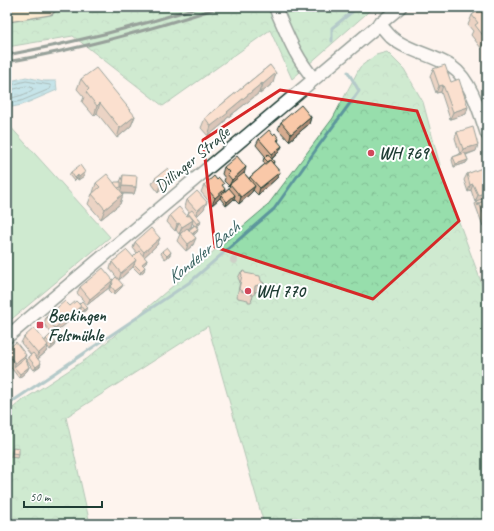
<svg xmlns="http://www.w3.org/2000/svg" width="494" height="531" viewBox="0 0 494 531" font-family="Caveat,sans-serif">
  <defs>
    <pattern id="forest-crowns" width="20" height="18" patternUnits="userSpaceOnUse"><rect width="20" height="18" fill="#97deac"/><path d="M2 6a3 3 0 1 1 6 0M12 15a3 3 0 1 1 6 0" fill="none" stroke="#82bf95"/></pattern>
    <pattern id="water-ripples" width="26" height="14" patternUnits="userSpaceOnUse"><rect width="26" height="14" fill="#84d1e2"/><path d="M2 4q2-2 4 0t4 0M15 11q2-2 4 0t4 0" fill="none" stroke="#72b4c2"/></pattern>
  </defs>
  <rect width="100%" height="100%" fill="#fef4ee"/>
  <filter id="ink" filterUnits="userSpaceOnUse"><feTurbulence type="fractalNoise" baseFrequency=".025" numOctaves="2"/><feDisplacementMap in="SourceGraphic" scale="8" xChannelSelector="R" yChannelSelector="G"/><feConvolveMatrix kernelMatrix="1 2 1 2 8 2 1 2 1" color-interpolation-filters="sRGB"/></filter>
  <g filter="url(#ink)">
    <path fill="#97deac" stroke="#5b8e70" d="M 7,123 L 110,237 L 7,323 Z"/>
    <g fill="url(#forest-crowns)" stroke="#5b8e70">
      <path d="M 7,7 L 374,7 L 292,79 L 270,30 L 163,106 L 73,36 L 7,47 Z"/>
      <path d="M 387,52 L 404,69 L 423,102 L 445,184 L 487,298 L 487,524 L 264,524 L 208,326 L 66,417 L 90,524 L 7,524 L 7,413 L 20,402 L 88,358 L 267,206 L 333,118 L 360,67 L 376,55 Z"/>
    </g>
    <path fill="url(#water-ripples)" stroke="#5c969c" d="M 26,77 L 44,81 L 56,81 L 57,90 L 22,105 L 7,108 L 7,82 Z"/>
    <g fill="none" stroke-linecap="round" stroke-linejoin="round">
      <g stroke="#47787a" stroke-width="1">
        <path d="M 7,86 L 26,81 L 50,85 L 51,87 L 50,89 L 21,101 L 7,104"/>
        <path d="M 7,91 L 26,86 L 31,87 L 33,89 C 27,95 15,97 7,99"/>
      </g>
      <g stroke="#5c969c" stroke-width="3">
        <path d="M 332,41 L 332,28 L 353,11 L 355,7"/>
        <path d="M 7,405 L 190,282 L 274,209 L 320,144 L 359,91 L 348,72"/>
      </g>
      <g stroke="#1f3d34" stroke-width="15">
        <g id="minor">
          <path d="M 275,7 C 287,34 295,57 314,79"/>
          <path d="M 379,23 C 383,28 387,33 391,37 C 407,51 434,55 452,67 C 471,80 480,113 487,134"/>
          <path d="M 7,337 L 400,7"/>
        </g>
      </g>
      <g stroke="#1f3d34" stroke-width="18">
        <path id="major" d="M 7,14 L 48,7"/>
      </g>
      <use href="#minor" stroke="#fff" stroke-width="12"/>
      <use href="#major" stroke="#fbddab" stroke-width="15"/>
      <g stroke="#1f3d34" stroke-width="3">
        <path d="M 7,55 C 72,43 137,27 199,7"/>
        <path d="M 7,62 C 79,49 150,30 220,7"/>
      </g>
    </g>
    <circle fill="#94a598" cx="234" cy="260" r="4"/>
    <g fill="#d6ac90" stroke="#1f3d34" fill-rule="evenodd">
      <path d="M 483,7 L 487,44 L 481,48 L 471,35 L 473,31 L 468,25 L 472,15 Z"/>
      <path d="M 270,65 L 273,83 L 260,94 L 259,93 L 226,119 L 224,123 L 208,136 L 201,128 L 205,118 Z"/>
      <path d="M 433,69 L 451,82 L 466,114 L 450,119 L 441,92 L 436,93 L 430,76 Z"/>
      <path d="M 81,79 L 135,116 L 131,126 L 117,138 L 97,113 L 94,116 L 82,102 L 84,97 L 77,89 Z"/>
      <path d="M 311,117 L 309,124 L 289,141 L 278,129 L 281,122 Z"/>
      <path d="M 457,132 L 476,151 L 466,155 L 468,160 L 466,163 L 454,167 L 452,160 L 453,157 L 460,154 L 455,138 Z"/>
      <path d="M 273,135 L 279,139 L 278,142 L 282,146 L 279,152 L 272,159 L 274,162 L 273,164 L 280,172 L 277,178 L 258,195 L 253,190 L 252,192 L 239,204 L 234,199 L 226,206 L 220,198 L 212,205 L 201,192 L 204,185 L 223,187 L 224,192 L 229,188 L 230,186 L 229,186 L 224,181 L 225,178 L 222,174 L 224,167 L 244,173 L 249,179 L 250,177 L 265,164 L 263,161 L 264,158 L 265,156 L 256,145 L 259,139 Z"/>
      <path d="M 487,168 L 487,198 L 486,198 L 487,225 L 483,226 L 475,204 L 476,202 L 475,202 L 471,190 L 468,192 L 464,180 L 467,174 Z"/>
      <path d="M 71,172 L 85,172 L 84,176 L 78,180 L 77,178 L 74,181 L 69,175 Z"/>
      <path d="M 123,175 L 136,187 L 134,194 L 123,194 L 120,204 L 101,219 L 88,204 L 92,194 L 93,193 L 96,183 L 114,183 L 120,182 Z"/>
      <path d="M 155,178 L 171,182 L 158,192 L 152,184 Z"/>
      <path d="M 187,200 L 204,209 L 197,216 L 201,221 L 200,224 L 197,227 L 197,232 L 193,236 L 193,245 L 186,251 L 177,241 L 180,234 L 183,231 L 179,234 L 176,230 L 175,231 L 167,222 L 170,215 L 187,216 L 188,213 L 189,212 L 185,207 ZM 192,223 L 194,225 L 189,230 L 188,229 L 191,227 Z"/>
      <path d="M 160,238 L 157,245 L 144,257 L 147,260 L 146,263 L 143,265 L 144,271 L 140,274 L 133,267 L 119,280 L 110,269 L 112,262 L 133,257 L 137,253 L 133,248 L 135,242 Z"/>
      <path d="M 162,251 L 170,255 L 165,259 L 161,254 Z"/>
      <path d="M 241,272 L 264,283 L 262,289 L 254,293 L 251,302 L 248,302 L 248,300 L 238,298 L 237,296 L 240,282 L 238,278 Z"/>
      <path d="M 113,280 L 123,285 L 121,288 L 114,295 L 109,290 L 111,286 L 111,285 L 110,287 L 87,305 L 77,293 L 80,287 Z"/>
      <path d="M 79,304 L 86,310 L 82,313 L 80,310 L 78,313 L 53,335 L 44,324 L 46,317 L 70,306 Z"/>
      <path d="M 24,337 L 45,341 L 46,339 L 56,343 L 55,346 L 50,350 L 48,347 L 46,352 L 38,359 L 40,366 L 34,370 L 27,361 L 28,357 L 31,355 L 21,343 Z"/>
      <path d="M 7,350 L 25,358 L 29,367 L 27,371 L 19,378 L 8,364 L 7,365 Z"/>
      <path d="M 13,447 L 19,454 L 17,458 L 11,457 Z"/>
    </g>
    <g fill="#ae8c76" stroke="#1f3d34">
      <path d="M 487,37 L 487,44 L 481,48 L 485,38 Z"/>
      <path d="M 276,73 L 273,83 L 260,94 L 263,84 Z"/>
      <path d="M 262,83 L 259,93 L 226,119 L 224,123 L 208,136 L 211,126 L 227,112 Z"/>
      <path d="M 443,85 L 441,92 L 436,93 L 439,86 Z"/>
      <path d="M 100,103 L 97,113 L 94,116 L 97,106 Z"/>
      <path d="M 468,107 L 466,114 L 450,119 L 453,112 Z"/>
      <path d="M 135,116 L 131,126 L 117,138 L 120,128 Z"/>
      <path d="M 311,117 L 309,124 L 289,141 L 291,134 Z"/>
      <path d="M 478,145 L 476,151 L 460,156 L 463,149 Z"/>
      <path d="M 282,146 L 279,152 L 269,161 L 272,154 Z"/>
      <path d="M 468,160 L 466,163 L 454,167 L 456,164 Z"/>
      <path d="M 246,167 L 244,174 L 230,184 L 229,186 L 232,180 Z"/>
      <path d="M 85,172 L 84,176 L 78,180 L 79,177 Z"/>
      <path d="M 280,172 L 277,178 L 258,195 L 260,188 Z"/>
      <path d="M 78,175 L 77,178 L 74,181 L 75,178 Z"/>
      <path d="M 173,175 L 171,182 L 158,192 L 160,185 Z"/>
      <path d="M 473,184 L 471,190 L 468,192 L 470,185 Z"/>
      <path d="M 122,186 L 136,187 L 134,194 L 120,193 Z"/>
      <path d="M 255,186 L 252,192 L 239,204 L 241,197 Z"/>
      <path d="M 225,189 L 223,196 L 221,195 L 220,198 L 212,205 L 215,198 Z"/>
      <path d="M 487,192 L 487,198 L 475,202 L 478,195 Z"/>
      <path d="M 123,194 L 120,204 L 101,219 L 105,209 Z"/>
      <path d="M 235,195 L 234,199 L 226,206 L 227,202 Z"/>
      <path d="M 207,202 L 204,209 L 195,218 L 197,211 Z"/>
      <path d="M 487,219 L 487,225 L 483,226 L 486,220 Z"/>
      <path d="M 193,220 L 191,227 L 179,234 L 182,227 Z"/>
      <path d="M 201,221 L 200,224 L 196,228 L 197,224 Z"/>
      <path d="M 179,223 L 176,230 L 175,231 L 177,224 Z"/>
      <path d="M 198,229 L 197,232 L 190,238 L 192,235 Z"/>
      <path d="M 160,238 L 157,245 L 142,259 L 144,252 Z"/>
      <path d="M 196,238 L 193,245 L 186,251 L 188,244 Z"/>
      <path d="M 171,252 L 170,255 L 165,259 L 167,256 Z"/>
      <path d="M 136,260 L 133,267 L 119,280 L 121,273 Z"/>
      <path d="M 147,260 L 146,263 L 141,268 L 142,264 Z"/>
      <path d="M 145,267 L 144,271 L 140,274 L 141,271 Z"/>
      <path d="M 113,280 L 110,287 L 87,305 L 90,299 Z"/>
      <path d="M 264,283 L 262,289 L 253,293 L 255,286 Z"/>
      <path d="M 123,285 L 121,288 L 114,295 L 115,291 Z"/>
      <path d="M 81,306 L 78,313 L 53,335 L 55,328 Z"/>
      <path d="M 87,307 L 86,310 L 82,313 L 84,310 Z"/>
      <path d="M 56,343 L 55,346 L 50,350 L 52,346 Z"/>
      <path d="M 48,345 L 46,352 L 35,361 L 38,354 Z"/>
      <path d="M 26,355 L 23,362 L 14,367 L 15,363 Z"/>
      <path d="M 41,363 L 40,366 L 34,370 L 36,367 Z"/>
      <path d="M 29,367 L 27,371 L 19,378 L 20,374 Z"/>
    </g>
    <g fill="#f9c8a8" stroke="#1f3d34">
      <path d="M 483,7 L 487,7 L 487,37 L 485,38 L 475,25 L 478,23 L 472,15 Z"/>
      <path d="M 270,65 L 276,73 L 263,84 L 262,83 L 227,112 L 228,113 L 211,126 L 205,118 Z"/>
      <path d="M 445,65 L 451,82 L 459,79 L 468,107 L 453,112 L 443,85 L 439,86 L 433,69 Z"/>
      <path d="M 96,68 L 135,116 L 120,128 L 100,103 L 97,106 L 86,92 L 89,89 L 81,79 Z"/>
      <path d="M 301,105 L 311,117 L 291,134 L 281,122 Z"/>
      <path d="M 473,127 L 478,145 L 463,149 L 457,132 Z"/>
      <path d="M 269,130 L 273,135 L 275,133 L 279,139 L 277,140 L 282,146 L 272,154 L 259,139 Z"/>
      <path d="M 465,153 L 468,160 L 456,164 L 453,157 Z"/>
      <path d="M 268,154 L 274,162 L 273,163 L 270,160 L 268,162 L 264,158 Z"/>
      <path d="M 237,156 L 246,167 L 232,180 L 227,174 L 229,172 L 224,167 Z"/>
      <path d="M 270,160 L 280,172 L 260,188 L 250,177 Z"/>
      <path d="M 80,165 L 85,172 L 79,177 L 78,175 L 75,178 L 71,172 Z"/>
      <path d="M 487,166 L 487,192 L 478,195 L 473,184 L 470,185 L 467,174 Z"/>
      <path d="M 168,168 L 173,175 L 160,185 L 155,178 Z"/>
      <path d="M 244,173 L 255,186 L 241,197 L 230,184 Z"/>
      <path d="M 107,174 L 123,194 L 105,209 L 92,194 L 100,187 L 96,183 Z"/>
      <path d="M 123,175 L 137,176 L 136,187 L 122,186 Z"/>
      <path d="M 214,176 L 217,180 L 219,178 L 224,184 L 222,185 L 225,189 L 215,198 L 204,185 Z"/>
      <path d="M 115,182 L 121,182 L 121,187 L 118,188 L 114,183 Z"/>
      <path d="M 229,188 L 235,195 L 227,202 L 221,195 Z"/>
      <path d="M 197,191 L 207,202 L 197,211 L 187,200 Z"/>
      <path d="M 485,198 L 486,200 L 479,203 L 478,206 L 476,201 Z"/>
      <path d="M 487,200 L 487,219 L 486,220 L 479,203 Z"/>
      <path d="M 179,207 L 187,216 L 189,215 L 193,220 L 182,227 L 179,223 L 177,224 L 170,215 Z"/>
      <path d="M 192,210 L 201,221 L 197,224 L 188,213 Z"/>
      <path d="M 195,225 L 198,229 L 192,234 L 189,230 Z"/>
      <path d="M 151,228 L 160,238 L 144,252 L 135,242 Z"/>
      <path d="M 187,228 L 196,238 L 188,244 L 180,234 Z"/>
      <path d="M 167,247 L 171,252 L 167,256 L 162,251 Z"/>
      <path d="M 127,250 L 136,260 L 121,273 L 112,262 Z"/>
      <path d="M 139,251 L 147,260 L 142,264 L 145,267 L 141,271 L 134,264 L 136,260 L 133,257 Z"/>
      <path d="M 103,268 L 113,280 L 90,299 L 80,287 Z"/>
      <path d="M 244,271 L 245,273 L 260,276 L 261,281 L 264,283 L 255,286 L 254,295 L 251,295 L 251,293 L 241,291 L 239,289 L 242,275 L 241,272 Z"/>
      <path d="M 116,277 L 123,285 L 115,291 L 111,286 L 113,284 L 112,282 L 113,280 Z"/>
      <path d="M 65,301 L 70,306 L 76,301 L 81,306 L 55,328 L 46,317 Z"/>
      <path d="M 82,301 L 87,307 L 84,310 L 79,304 Z"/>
      <path d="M 34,328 L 48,345 L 38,354 L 24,337 Z"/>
      <path d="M 50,335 L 56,343 L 52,346 L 46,339 Z"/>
      <path d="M 16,342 L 26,355 L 15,363 L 7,353 L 7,350 Z"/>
      <path d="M 33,353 L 41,363 L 36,367 L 28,357 Z"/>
      <path d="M 7,358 L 9,361 L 7,363 Z"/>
      <path d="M 25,358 L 29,367 L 20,374 L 14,367 Z"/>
      <path d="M 13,447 L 19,448 L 19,454 L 12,453 Z"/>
    </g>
  </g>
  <path d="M0 0H494V531H0ZM 280,90 L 417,111 L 459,221 L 373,299 L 215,247 L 203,140 Z" fill="#fef4ee" fill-opacity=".55" fill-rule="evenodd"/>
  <path fill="none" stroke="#d62828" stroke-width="3" stroke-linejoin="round" d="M 280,90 L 417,111 L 459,221 L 373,299 L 215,247 L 203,140 Z"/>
  <g fill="#d1495b" stroke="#fff" stroke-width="1.5">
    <circle cx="371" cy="153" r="4"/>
    <circle cx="248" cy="291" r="4"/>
    <rect x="36" y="321" width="8" height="8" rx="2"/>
  </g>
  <g text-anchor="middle" stroke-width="4" stroke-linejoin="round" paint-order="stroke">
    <g font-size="17" font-weight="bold" fill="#1f3d34" stroke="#fff" text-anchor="start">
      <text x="379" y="159">WH 769</text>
      <text x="256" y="297">WH 770</text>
      <text x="48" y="321">Beckingen<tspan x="48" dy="20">Felsmühle</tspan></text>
    </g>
    <g font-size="17" fill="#1f3d34" stroke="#fff">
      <text transform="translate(192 159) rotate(-40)" y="6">Dillinger Straße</text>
    </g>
    <g font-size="18" font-style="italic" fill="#386260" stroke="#fff">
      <text transform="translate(203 252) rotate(-39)" y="6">Kondeler Bach</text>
    </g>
  </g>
  <rect width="494" height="531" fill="none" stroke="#fff" stroke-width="24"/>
  <rect x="12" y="12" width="470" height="507" fill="none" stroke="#1f3d34" stroke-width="1.5" filter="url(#ink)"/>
  <path d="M24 501v6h78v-6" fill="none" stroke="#1f3d34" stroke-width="2"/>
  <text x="30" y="501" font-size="12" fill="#1f3d34" stroke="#ffffff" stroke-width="3" paint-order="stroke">50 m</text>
</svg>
